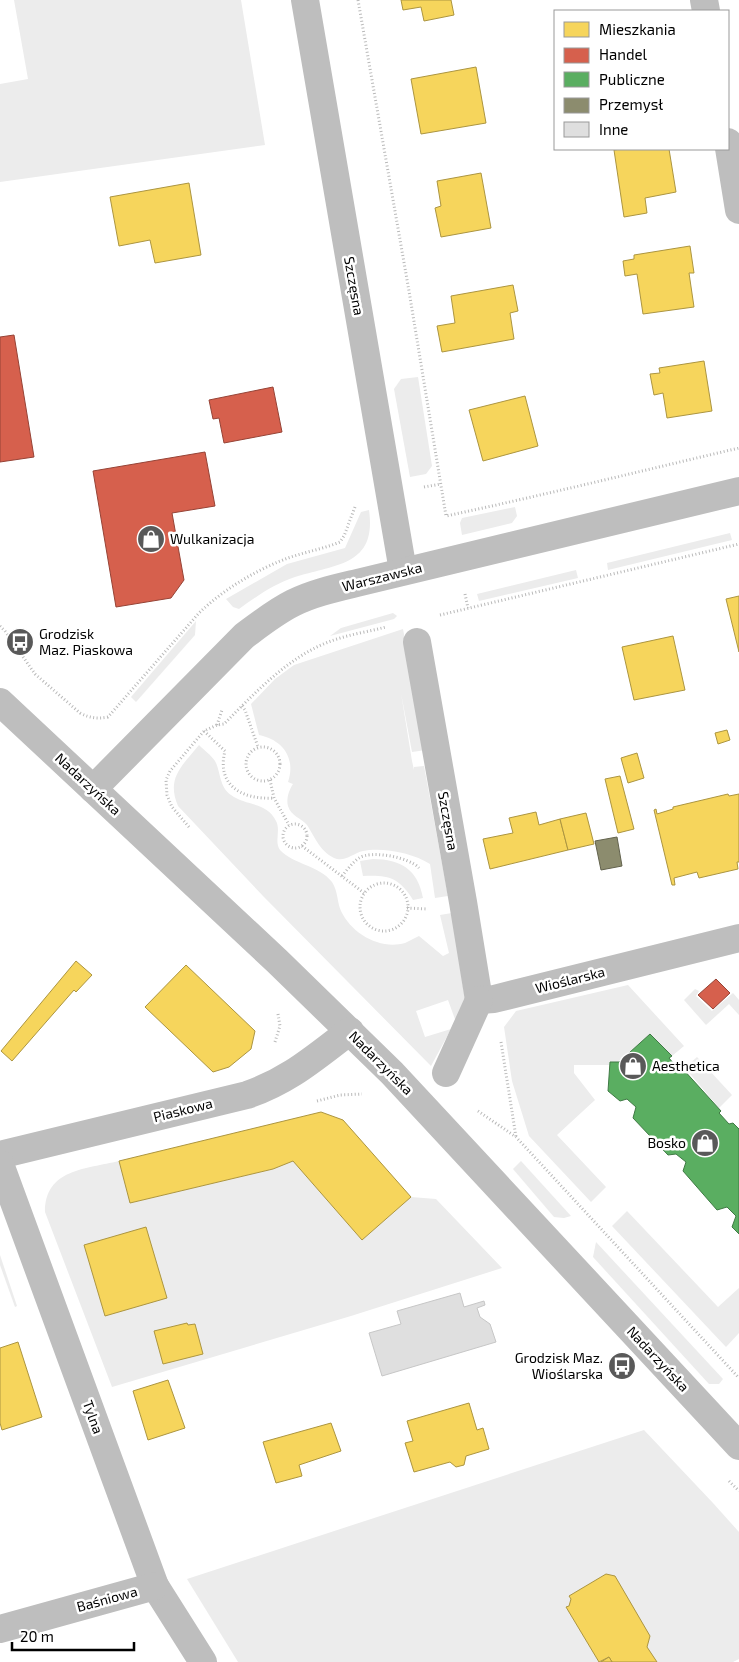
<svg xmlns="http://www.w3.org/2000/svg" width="739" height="1662" viewBox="0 0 739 1662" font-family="'Exo 2',sans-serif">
  <rect width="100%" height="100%" fill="#fff"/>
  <g fill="#ececec">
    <path d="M 14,0 L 241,0 L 265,145 L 0,182 L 0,84 L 28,79 Z"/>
    <path d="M 418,377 L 432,466 L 426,474 L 410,477 L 394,389 L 401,379 Z"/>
    <path d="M 515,507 L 517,516 L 512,523 L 462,535 L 460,523 L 462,518 Z"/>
    <path d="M 369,510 C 377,566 335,564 295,577 C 274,584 257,596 239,609 L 233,607 L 226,599 L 287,564 L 345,548 L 361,512 Z"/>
    <path d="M 730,533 L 732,540 L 608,570 L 607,563 Z"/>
    <path d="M 576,570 L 578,578 L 479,601 L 477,594 Z"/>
    <path d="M 393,613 L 397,616 L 394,619 L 330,636 L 341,628 Z"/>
    <path d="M 196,621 L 195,635 L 136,702 L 131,697 Z"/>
    <path d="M 403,629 L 426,750 L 412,752 L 401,693 L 412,761 L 414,770 L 414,767 L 424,766 L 448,896 L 435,898 L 430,864 C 413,853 382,847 363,851 C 354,853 346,861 337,859 C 321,854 315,837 307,825 C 301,818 291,816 288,806 C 286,799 289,790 293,784 L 288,782 C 296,758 283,740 259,735 L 251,704 L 275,679 L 294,665 Z"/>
    <path d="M 199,745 C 204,750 211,755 215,761 C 221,772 219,787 231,795 C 246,806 267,802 276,821 C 281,830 274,842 280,850 C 293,864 320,866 332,882 C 338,891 337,902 341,911 C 352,934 380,950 405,943 C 410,941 414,938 419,936 L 443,956 L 449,953 L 440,915 L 452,913 L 465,1000 L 456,1022 L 448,1000 L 416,1011 L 425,1037 L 451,1029 L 431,1066 L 263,896 L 178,806 C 166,778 182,766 199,745 Z"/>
    <path d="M 373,859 C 401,859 418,870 423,898 L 413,900 C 399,877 388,875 363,876 L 360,861 Z"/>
    <path d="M 628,985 L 684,1046 L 672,1056 L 650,1034 L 618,1062 L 610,1062 L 609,1065 L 574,1065 L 574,1073 L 595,1100 L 557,1135 L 606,1187 L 591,1202 L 529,1136 L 512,1081 L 504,1027 L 516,1011 Z"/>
    <path d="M 695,989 L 699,991 L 696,996 L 712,1011 L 733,993 L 739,1000 L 739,1015 L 729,1004 L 706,1025 L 684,1000 Z"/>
    <path d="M 697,1057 L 732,1095 L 719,1108 L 685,1068 Z"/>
    <path d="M 119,1161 L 131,1203 L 273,1169 L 293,1161 L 362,1240 L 411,1197 L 436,1199 L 502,1268 L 351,1316 L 112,1387 L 45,1212 C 45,1169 86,1169 119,1161 Z"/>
    <path d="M 521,1161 L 571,1216 L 564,1218 L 554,1217 L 513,1169 Z"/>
    <path d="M 627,1211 L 718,1307 L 739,1288 L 739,1333 L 726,1347 L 612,1226 Z"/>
    <path d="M 596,1242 L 723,1379 L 719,1384 L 709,1384 L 593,1257 Z"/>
    <path d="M 0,1256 L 0,1255 L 17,1306 L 15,1307 L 0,1265 Z"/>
    <path d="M 644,1430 L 713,1503 L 739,1532 L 739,1659 L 733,1662 L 238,1662 L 187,1579 Z"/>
  </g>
  <g fill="#f6d55c" stroke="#ac9540">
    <path d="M 401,0 L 451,0 L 454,15 L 424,21 L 421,7 L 403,10 Z"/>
    <path d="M 476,67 L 486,123 L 421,134 L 411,79 Z"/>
    <path d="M 621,149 L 669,149 L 676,192 L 645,198 L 647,213 L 624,217 L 614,150 Z"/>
    <path d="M 481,173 L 491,228 L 441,237 L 435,208 L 441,206 L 437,181 Z"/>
    <path d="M 189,183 L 201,255 L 155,263 L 150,240 L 119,246 L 110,197 Z"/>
    <path d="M 690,246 L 694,273 L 689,273 L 694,307 L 643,314 L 637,274 L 625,276 L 623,261 L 634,259 L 634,255 Z"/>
    <path d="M 513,285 L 518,311 L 510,313 L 514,339 L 442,352 L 437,326 L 455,323 L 451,296 Z"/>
    <path d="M 704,361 L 712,411 L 667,418 L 663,393 L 654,395 L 650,374 L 660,373 L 659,368 Z"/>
    <path d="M 525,396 L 538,446 L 483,461 L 469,410 Z"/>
    <path d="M 739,596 L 739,652 L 726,599 Z"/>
    <path d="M 673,636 L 685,690 L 634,700 L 622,647 Z"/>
    <path d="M 727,730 L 730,740 L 718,744 L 715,733 Z"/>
    <path d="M 637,753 L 644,778 L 628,783 L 621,758 Z"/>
    <path d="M 620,776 L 634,829 L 618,833 L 605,779 Z"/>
    <path d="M 728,794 L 729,796 L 739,794 L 739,862 L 737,862 L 738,869 L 699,878 L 697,872 L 674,878 L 675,885 L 672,885 L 654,810 L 656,809 L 657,814 L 673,809 L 673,807 Z"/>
    <path d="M 536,812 L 539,825 L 560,819 L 568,850 L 490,869 L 483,839 L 513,833 L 509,818 Z"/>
    <path d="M 586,813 L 594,844 L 568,850 L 560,819 Z"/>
    <path d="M 76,961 L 92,975 L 76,992 L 74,990 L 12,1061 L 1,1051 Z"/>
    <path d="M 186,965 L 255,1031 L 251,1049 L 229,1067 L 213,1072 L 145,1007 Z"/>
    <path d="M 321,1112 L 343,1120 L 411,1197 L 362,1240 L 293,1161 L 273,1169 L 130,1203 L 119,1161 Z"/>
    <path d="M 146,1227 L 167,1298 L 105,1316 L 84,1245 Z"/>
    <path d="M 187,1323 L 188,1325 L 195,1324 L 203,1354 L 163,1364 L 154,1331 Z"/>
    <path d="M 18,1342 L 42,1417 L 2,1430 L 0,1423 L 0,1348 Z"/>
    <path d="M 168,1380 L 185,1428 L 148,1440 L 133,1391 Z"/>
    <path d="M 469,1403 L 477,1430 L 483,1428 L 489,1449 L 466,1456 L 464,1465 L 456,1467 L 450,1462 L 414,1472 L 405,1443 L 413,1441 L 407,1421 Z"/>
    <path d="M 331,1423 L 341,1451 L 299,1465 L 302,1476 L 276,1483 L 263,1442 Z"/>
    <path d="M 606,1574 L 615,1576 L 650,1636 L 647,1647 L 657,1662 L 612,1662 L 609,1657 L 599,1662 L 566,1607 L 569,1606 L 571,1599 L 569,1596 Z"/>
    <path d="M 609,1657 L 612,1662 L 601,1662 Z"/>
  </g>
  <g fill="#d6604d" stroke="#964336">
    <path d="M 14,335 L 34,457 L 0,462 L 0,337 Z"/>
    <path d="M 273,387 L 282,432 L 224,443 L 219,418 L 213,419 L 209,400 Z"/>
    <path d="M 205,452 L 215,506 L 172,513 L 184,580 L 171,598 L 116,607 L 93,471 Z"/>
    <path d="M 716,979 L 730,993 L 713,1009 L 698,995 Z"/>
  </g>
  <path fill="#5aae61" stroke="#3f7a44" d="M 650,1034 L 672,1056 L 669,1058 L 679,1070 L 682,1068 L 721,1111 L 719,1113 L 729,1124 L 733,1123 L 739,1129 L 739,1234 L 732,1227 L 736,1216 L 727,1207 L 717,1210 L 683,1171 L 686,1162 L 676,1154 L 668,1155 L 633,1118 L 636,1107 L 627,1099 L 620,1101 L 608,1091 L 610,1062 L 619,1062 Z"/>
  <path fill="#8c8c6e" stroke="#62624d" d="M 617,837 L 622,866 L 601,870 L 595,841 Z"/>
  <path fill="#dfdfdf" stroke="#c7c7c7" d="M 460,1293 L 464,1307 L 484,1301 L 485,1305 L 477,1308 L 480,1317 L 490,1324 L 496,1342 L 382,1376 L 369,1333 L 401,1324 L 397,1311 Z"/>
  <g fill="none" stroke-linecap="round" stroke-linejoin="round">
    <g stroke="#b9b9b9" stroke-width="3" stroke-dasharray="1 2.5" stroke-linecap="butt">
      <path d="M 358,0 L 409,291 L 446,516 C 544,495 641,471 739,448"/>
      <path d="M 424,487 L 441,484"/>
      <path d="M 465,594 L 468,608"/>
      <path d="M 440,615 L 739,544"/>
      <path d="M 0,626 L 5,631 L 35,674 L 80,713 C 90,718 97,719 108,717 L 199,613 C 224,589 256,570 288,558 C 305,552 323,549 340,542 L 344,536 L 355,507"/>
      <path d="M 242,706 L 245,710 L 258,747"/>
      <path d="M 217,725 L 222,710"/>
      <path d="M 204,731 L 225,751 C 216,786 243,800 274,798"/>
      <circle cx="263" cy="764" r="17"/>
      <path d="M 270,780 L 274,798 L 289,825"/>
      <circle cx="295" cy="836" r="12"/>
      <path d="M 189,827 L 172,807 L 167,795 L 166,780 L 170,771 L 204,731 L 217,725 L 224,724 C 254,694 286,659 326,643 C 345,635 367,632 386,627"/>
      <path d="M 302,846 L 364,893"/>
      <path d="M 342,876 C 347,870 352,863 359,858 C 371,850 409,857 419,868"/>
      <circle cx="384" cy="907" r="24"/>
      <path d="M 407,908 L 428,909"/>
      <path d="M 275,1042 L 280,1026 L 278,1014"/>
      <path d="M 501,1042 L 516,1137"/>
      <path d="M 317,1101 L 340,1095 L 362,1094"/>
      <path d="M 478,1111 L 516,1137 L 739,1378"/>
      <path d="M 729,1481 L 739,1491"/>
    </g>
    <g stroke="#bebebe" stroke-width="28">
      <path d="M 305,0 L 403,571"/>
      <path d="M 704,0 L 706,11"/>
      <path d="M 728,142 L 739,210"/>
      <path d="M 417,642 L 463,902 L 479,1000"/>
      <path d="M 0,702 L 277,961 L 392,1073 L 739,1446"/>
      <path d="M 93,789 L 244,636 C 260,624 275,612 293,603 C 313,593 336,588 357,583 L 739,491"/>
      <path d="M 479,1000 L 494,999 L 739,938"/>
      <path d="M 446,1073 L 479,1000"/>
      <path d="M 0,1155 L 247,1095 C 290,1080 314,1058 350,1031"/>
      <path d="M 0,1164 L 155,1586 L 203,1662"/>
      <path d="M 0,1629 L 155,1586"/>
    </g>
  </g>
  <defs>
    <g id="shop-disc" transform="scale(1.4375)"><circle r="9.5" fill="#595959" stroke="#fff"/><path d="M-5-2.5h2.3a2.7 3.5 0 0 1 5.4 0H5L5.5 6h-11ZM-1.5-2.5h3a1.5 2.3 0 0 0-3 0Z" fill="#fff"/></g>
    <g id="bus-disc" transform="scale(1.4375)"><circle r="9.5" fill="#595959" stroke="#fff"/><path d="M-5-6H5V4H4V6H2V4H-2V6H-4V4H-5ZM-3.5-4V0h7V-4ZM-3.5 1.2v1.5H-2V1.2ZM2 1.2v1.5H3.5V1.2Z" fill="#fff"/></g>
  </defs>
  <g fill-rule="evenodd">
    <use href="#shop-disc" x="151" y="539"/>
    <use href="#bus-disc" x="20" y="642"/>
    <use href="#shop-disc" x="633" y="1066"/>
    <use href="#shop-disc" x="705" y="1143"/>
    <use href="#bus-disc" x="622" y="1366"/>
  </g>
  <g text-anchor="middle" stroke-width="5" stroke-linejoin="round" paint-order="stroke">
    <g font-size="14" fill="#000" stroke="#fff">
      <text transform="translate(354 286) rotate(80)" y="5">Szczęsna</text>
      <text transform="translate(382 577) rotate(-14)" y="5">Warszawska</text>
      <text transform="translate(88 784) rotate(43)" y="5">Nadarzyńska</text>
      <text transform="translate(448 821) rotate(80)" y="5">Szczęsna</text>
      <text transform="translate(570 980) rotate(-14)" y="5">Wioślarska</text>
      <text transform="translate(381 1063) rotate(45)" y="5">Nadarzyńska</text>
      <text transform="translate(183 1110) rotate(-14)" y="5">Piaskowa</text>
      <text transform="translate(658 1359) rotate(47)" y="5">Nadarzyńska</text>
      <text transform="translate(93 1417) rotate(70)" y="5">Tylna</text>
      <text transform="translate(107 1599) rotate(-15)" y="5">Baśniowa</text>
    </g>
    <g font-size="14" fill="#000" stroke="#fff" text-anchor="start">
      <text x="170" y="544">Wulkanizacja</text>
      <text x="39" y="639">Grodzisk<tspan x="39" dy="16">Maz. Piaskowa</tspan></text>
      <text x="652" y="1071">Aesthetica</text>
      <text x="686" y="1148" text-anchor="end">Bosko</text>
      <text x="603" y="1363" text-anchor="end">Grodzisk Maz.<tspan x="603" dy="16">Wioślarska</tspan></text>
    </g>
  </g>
  <rect x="554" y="10" width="175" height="140" fill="#ffffff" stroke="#999999"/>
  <rect x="564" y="22" width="25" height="15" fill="#f6d55c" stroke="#999999"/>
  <text x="599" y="35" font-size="15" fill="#000000">Mieszkania</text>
  <rect x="564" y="48" width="25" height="15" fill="#d6604d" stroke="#999999"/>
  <text x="599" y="60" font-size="15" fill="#000000">Handel</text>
  <rect x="564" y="72" width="25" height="15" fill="#5aae61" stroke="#999999"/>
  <text x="599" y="85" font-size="15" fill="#000000">Publiczne</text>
  <rect x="564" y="98" width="25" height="15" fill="#8c8c6e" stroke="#999999"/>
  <text x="599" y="110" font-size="15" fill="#000000">Przemysł</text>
  <rect x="564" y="122" width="25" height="15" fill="#dfdfdf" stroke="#999999"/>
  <text x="599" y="135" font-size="15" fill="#000000">Inne</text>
  <path d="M12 1642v8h122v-8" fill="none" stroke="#000000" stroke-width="2.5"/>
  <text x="20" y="1642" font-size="15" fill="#000000" stroke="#ffffff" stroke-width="4" paint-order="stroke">20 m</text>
</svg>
